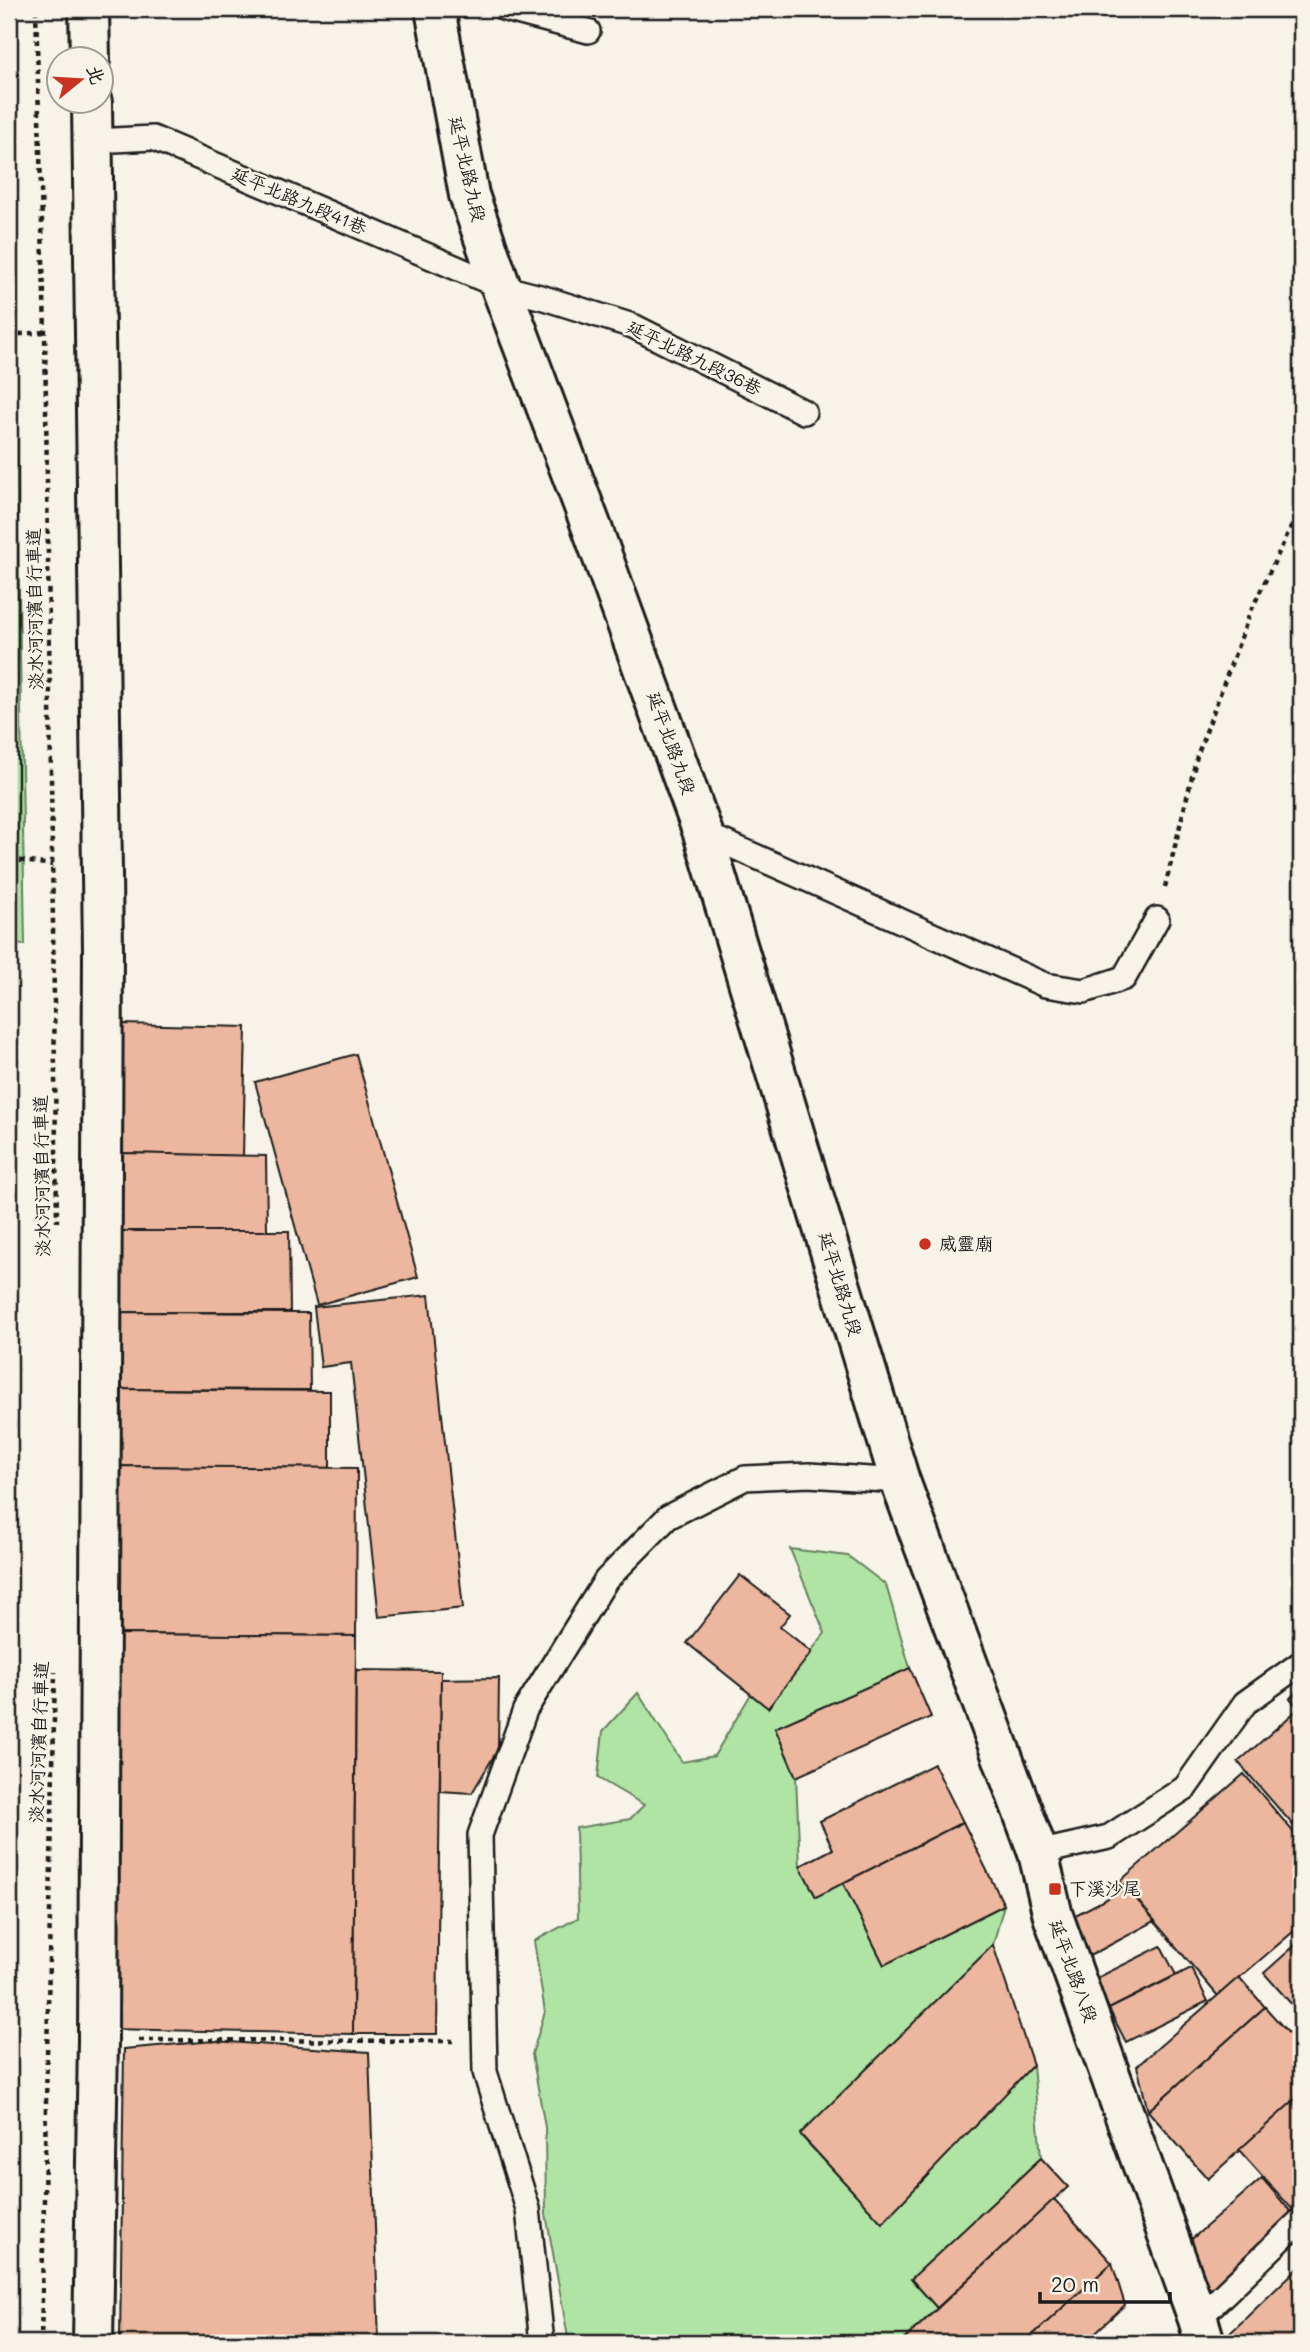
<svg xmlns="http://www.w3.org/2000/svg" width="1310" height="2352" viewBox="0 0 1310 2352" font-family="Mali,'LXGW WenKai TC',sans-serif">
  <rect width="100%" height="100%" fill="#f7f3e8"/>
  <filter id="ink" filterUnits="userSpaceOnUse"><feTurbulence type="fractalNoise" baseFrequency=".0143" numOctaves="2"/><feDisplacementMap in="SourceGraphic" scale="14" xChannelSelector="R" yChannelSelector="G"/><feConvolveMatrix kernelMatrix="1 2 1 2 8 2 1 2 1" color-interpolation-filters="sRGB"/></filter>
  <g filter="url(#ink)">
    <g fill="#b0e4a5" stroke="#668060" stroke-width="2">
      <path d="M 9,9 L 25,945 L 9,944 Z"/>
      <path d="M 790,1549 L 848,1556 L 886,1585 L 910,1668 L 775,1728 L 796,1777 L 800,1866 L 816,1897 L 843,1883 L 884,1965 L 1004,1905 L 993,1945 L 800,2135 L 882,2222 L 1033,2065 L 1041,2158 L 911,2279 L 937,2308 L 905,2338 L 909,2343 L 569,2343 L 546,2214 L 545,2127 L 532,2054 L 545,2012 L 534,1941 L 578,1918 L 576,1828 L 630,1819 L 644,1805 L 598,1778 L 603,1731 L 638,1693 L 682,1762 L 714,1756 L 751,1694 L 768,1707 L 825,1633 Z"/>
    </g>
    <g fill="#ecb79e" stroke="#1c1c1c" stroke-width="2">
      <path d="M 122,1024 L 246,1027 L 243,1156 L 120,1153 Z"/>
      <path d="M 356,1054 L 418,1277 L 317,1305 L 255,1082 Z"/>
      <path d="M 120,1153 L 266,1156 L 267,1231 L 118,1231 Z"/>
      <path d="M 118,1231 L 289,1231 L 290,1312 L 118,1312 Z"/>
      <path d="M 429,1295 L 463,1608 L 379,1617 L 351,1363 L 321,1367 L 314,1307 Z"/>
      <path d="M 118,1312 L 309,1313 L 310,1390 L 118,1389 Z"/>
      <path d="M 118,1389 L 330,1391 L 330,1468 L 116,1466 Z"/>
      <path d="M 116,1466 L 357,1468 L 356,1636 L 115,1634 Z"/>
      <path d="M 740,1575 L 790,1614 L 780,1627 L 812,1652 L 768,1708 L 687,1643 Z"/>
      <path d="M 115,1634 L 356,1636 L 353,2034 L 109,2029 Z"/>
      <path d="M 910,1668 L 931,1717 L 796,1777 L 775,1728 Z"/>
      <path d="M 356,1670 L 441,1671 L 437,2034 L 353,2034 Z"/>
      <path d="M 499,1678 L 498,1749 L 472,1793 L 440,1791 L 441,1679 Z"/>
      <path d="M 1301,1688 L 1301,1711 L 1290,1698 Z"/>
      <path d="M 1296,1711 L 1301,1717 L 1301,1817 L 1293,1825 L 1238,1762 Z"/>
      <path d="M 934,1764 L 963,1822 L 816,1897 L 800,1866 L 833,1849 L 820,1821 Z"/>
      <path d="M 1244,1774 L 1301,1841 L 1301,1925 L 1218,1996 L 1120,1881 Z"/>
      <path d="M 963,1822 L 1004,1905 L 884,1965 L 843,1883 Z"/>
      <path d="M 1127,1888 L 1155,1921 L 1082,1960 L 1064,1921 Z"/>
      <path d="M 1301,1940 L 1301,2015 L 1264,1973 Z"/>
      <path d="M 993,1945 L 1033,2065 L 882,2223 L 800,2134 Z"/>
      <path d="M 1161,1946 L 1176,1975 L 1109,2009 L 1095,1979 Z"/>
      <path d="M 1191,1968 L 1208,2001 L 1126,2042 L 1109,2009 Z"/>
      <path d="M 1239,1977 L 1265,2007 L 1148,2111 L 1137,2066 Z"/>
      <path d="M 1265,2007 L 1301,2047 L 1301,2094 L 1208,2179 L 1148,2111 Z"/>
      <path d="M 214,2041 L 369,2052 L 379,2343 L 120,2343 L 124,2049 Z"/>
      <path d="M 1301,2094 L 1301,2219 L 1239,2150 Z"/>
      <path d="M 1041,2158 L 1068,2187 L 937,2308 L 911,2279 Z"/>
      <path d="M 1262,2178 L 1301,2224 L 1217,2297 L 1178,2251 Z"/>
      <path d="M 1054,2199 L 1112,2263 L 1024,2343 L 909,2343 L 905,2339 Z"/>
      <path d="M 1112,2263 L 1125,2305 L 1084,2343 L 1024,2343 Z"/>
      <path d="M 1301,2265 L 1301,2343 L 1228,2343 L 1226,2337 Z"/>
    </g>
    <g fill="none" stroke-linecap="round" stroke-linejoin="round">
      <g stroke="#1c1c1c" stroke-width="28">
        <g id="service">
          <path d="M 505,9 L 588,31"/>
          <path d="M 94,141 L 153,138 L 501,287 L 544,298 L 633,326 L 804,412"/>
          <path d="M 703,833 L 1045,985 L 1084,991 L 1124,978 L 1157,919"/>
          <path d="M 1038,1853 L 1109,1837 L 1185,1788 L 1245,1703 L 1301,1663"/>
          <path d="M 1198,2319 L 1301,2220"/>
          <path d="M 542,2343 L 528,2209 L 485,2072 L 480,1835 L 525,1710 L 606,1580 L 668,1517 L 745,1478 L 809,1475 L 900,1481"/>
        </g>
      </g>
      <g stroke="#1c1c1c" stroke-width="44">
        <g id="minor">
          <path d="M 89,9 L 90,60"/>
          <path d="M 92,102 L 103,951 L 98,2040 L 93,2343"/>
        </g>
      </g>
      <g stroke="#1c1c1c" stroke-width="44">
        <path id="tertiary" d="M 435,9 L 469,195 L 501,287 L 592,528 L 703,833 L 900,1481 L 1038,1853 L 1053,1916 L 1198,2319 L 1205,2343"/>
      </g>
      <g stroke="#1c1c1c" stroke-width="4.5" stroke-dasharray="5 5" stroke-linecap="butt">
        <path d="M 36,9 L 45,332 L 57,1222"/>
        <path d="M 9,335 L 45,332"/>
        <path d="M 9,846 L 15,860 L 53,865"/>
        <path d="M 1165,887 L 1197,756 L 1250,613 L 1301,506"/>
        <path d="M 139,2040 L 453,2041"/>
        <path d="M 41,2343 L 55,1672"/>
      </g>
      <use href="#service" stroke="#f7f3e8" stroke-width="23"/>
      <use href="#minor" stroke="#f7f3e8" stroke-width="38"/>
      <use href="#tertiary" stroke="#f7f3e8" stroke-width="38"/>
    </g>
  </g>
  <g fill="#c8321e" stroke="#f7f3e8" stroke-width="2.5">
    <circle cx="925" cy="1244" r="7"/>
    <rect x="1048" y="1882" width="14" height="14" rx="3.5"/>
  </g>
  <g text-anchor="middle" stroke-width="5" stroke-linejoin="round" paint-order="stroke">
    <g font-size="18" fill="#1c1c1c" stroke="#f7f3e8">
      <text transform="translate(467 169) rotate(77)" y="6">延平北路九段</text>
      <text transform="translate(299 201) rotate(23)" y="6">延平北路九段41巷</text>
      <text transform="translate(694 358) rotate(26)" y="6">延平北路九段36巷</text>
      <text transform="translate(35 609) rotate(-91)" y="6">淡水河河濱自行車道</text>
      <text transform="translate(671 743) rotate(70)" y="6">延平北路九段</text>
      <text transform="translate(42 1176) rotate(-91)" y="6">淡水河河濱自行車道</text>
      <text transform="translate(840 1284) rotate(73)" y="6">延平北路九段</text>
      <text transform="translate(39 1742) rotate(-88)" y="6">淡水河河濱自行車道</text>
      <text transform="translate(1073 1971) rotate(70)" y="6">延平北路八段</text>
    </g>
    <g font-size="18" fill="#1c1c1c" stroke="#f7f3e8" text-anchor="start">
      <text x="939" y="1250">威靈廟</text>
      <text x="1069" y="1895">下溪沙尾</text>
    </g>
  </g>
  <rect width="1310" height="2352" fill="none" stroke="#f7f3e8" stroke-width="35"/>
  <rect x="18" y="18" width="1275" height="2317" fill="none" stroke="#1c1c1c" stroke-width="2.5" filter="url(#ink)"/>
  <g transform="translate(80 80) rotate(72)"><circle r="33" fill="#f7f3e8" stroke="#9f9d96" stroke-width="2"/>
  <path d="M0-5L12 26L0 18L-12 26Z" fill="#c8321e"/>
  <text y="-10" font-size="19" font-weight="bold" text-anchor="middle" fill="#1c1c1c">北</text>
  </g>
  <path d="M1040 2292v10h130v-10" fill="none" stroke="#1c1c1c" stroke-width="3.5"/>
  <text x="1051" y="2292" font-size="21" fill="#1c1c1c" stroke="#f7f3e8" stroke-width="5" paint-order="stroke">20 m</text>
</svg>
